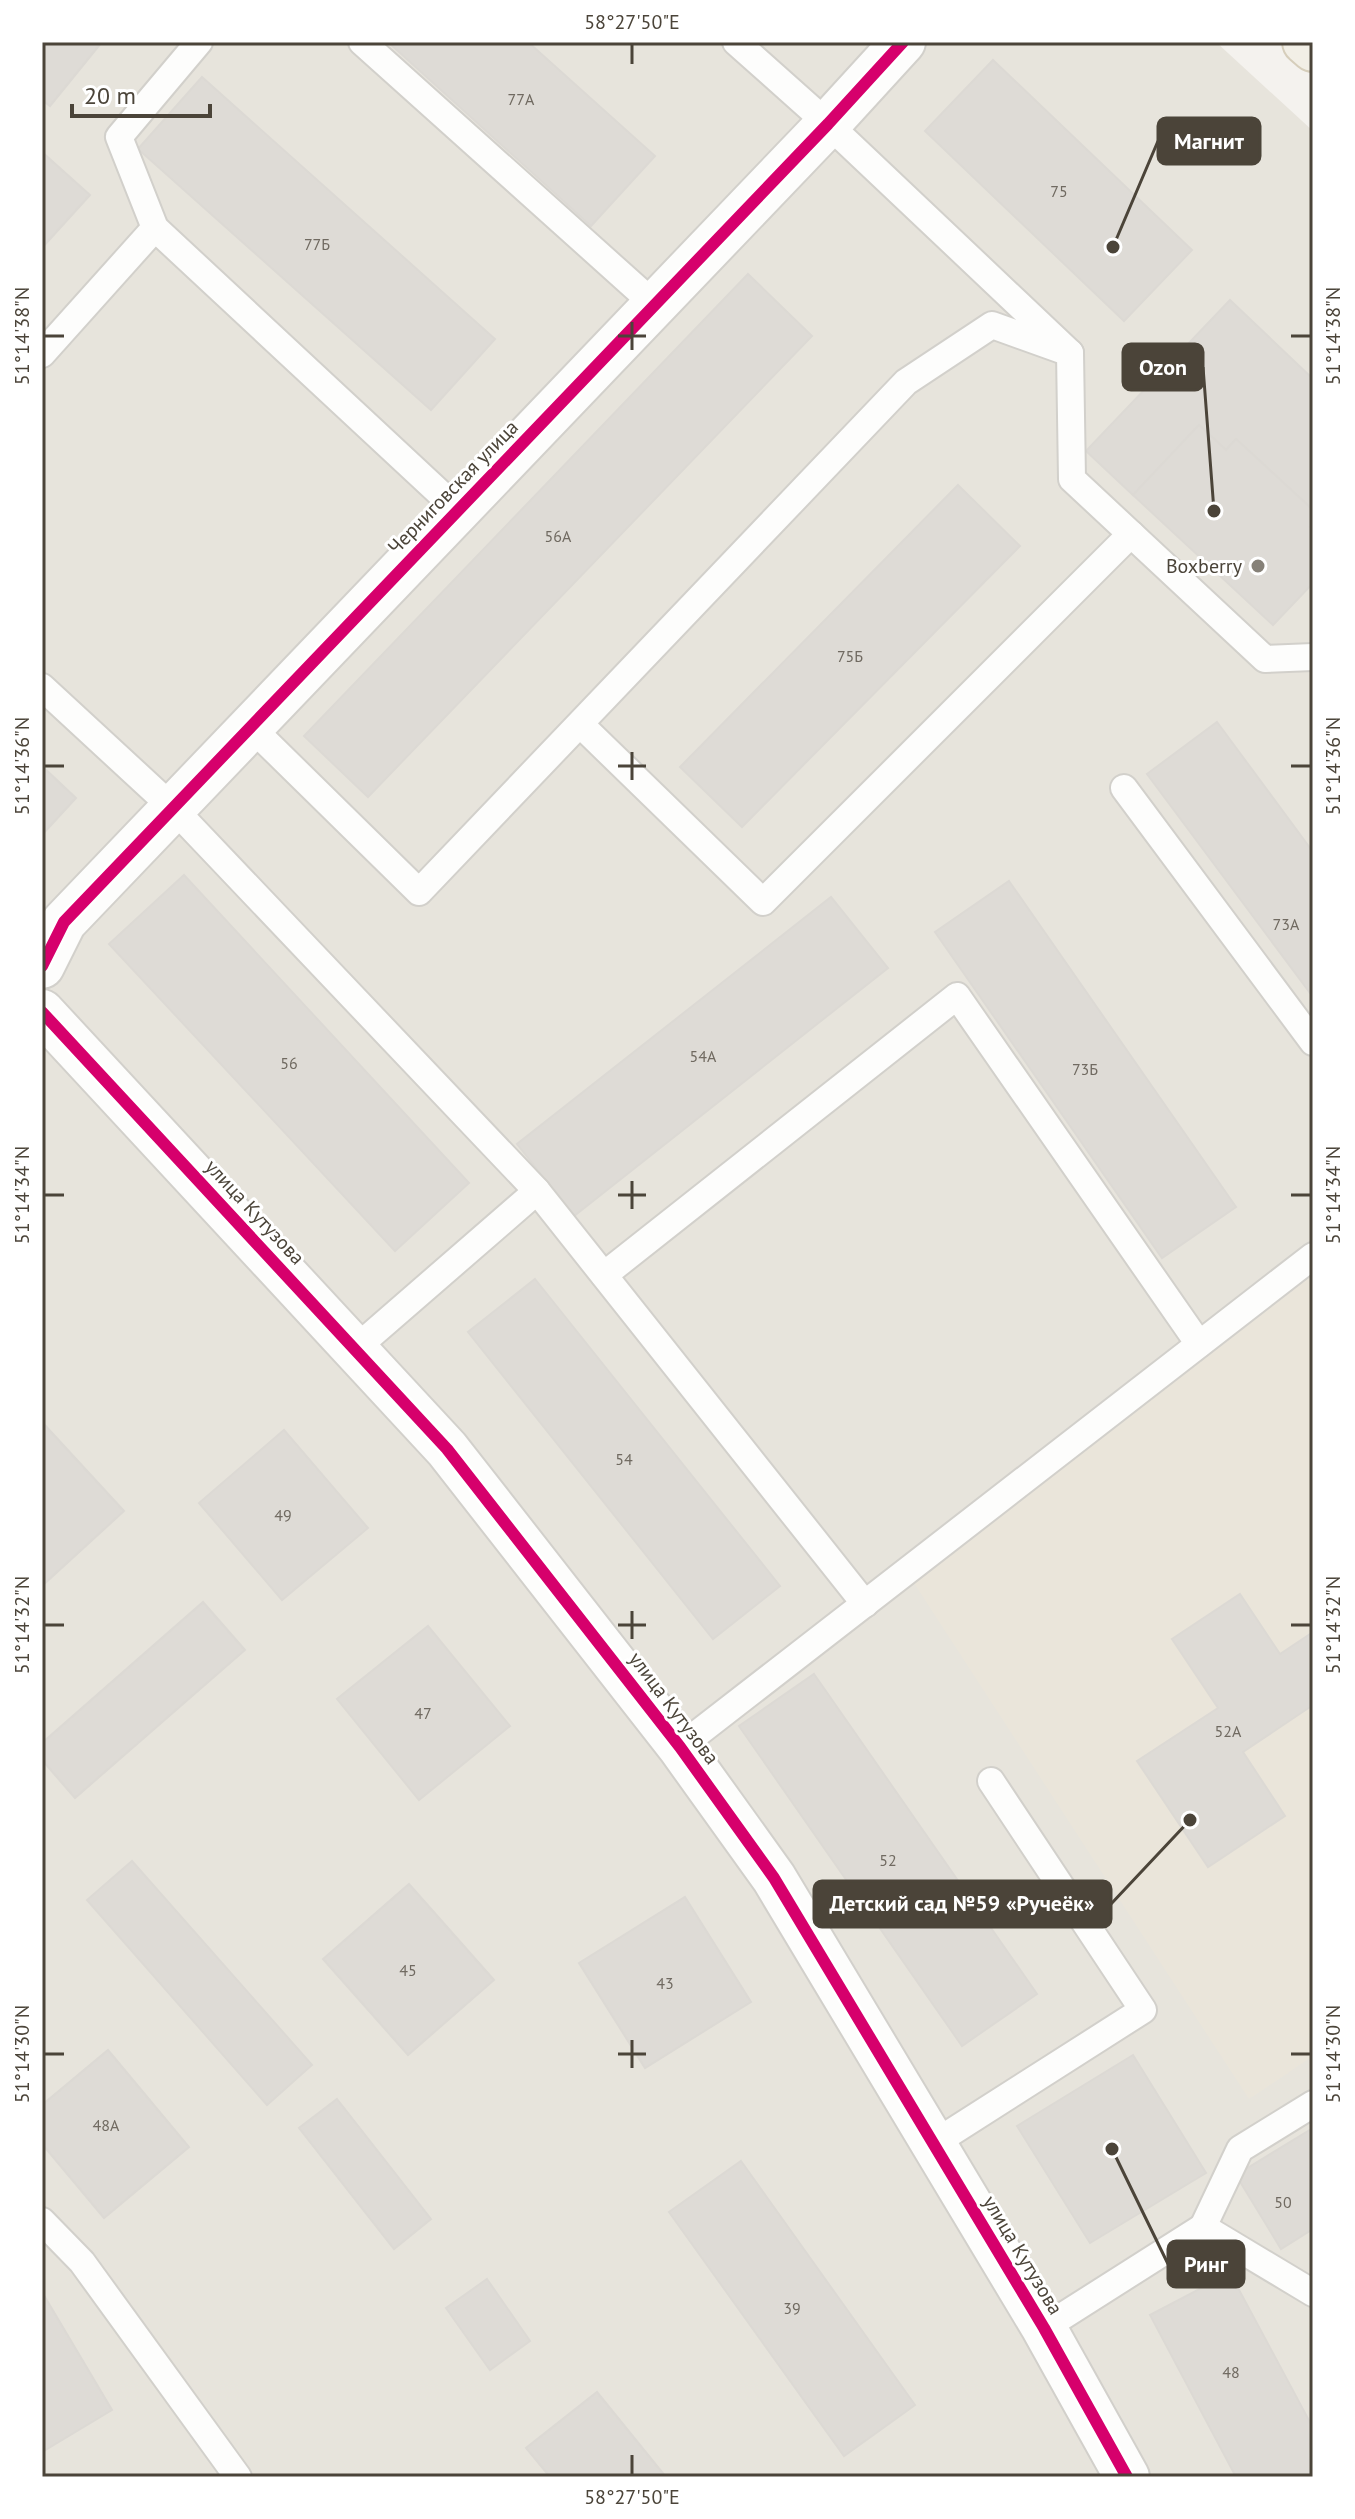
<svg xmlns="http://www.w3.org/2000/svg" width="1355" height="2519" viewBox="0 0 1355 2519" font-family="'PT Sans',sans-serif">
  <rect width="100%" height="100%" fill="#f4f2ee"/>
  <path fill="#e7e4dc" d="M 42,42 L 1216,42 L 1313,131 L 1313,2477 L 42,2477 Z"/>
  <path fill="#eae5da" d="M 1313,1275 L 1313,2056 L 1249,2099 L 914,1583 Z"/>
  <g fill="#dedbd6" stroke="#dcd9d4" stroke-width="2">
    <path d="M 42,42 L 102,42 L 50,106 L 42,100 Z"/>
    <path d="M 388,42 L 528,42 L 655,156 L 591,226 Z"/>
    <path d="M 993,60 L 1192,250 L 1124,321 L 925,131 Z"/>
    <path d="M 202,77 L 495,339 L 431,410 L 138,149 Z"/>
    <path d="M 42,152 L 90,195 L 42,248 Z"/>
    <path d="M 748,274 L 812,336 L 368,797 L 304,736 Z"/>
    <path d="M 1230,300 L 1313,379 L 1313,510 L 1236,439 L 1226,450 L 1199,425 L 1133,495 L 1086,451 Z"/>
    <path d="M 1199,425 L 1226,450 L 1236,439 L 1313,510 L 1313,525 L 1310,527 L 1313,530 L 1313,583 L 1273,625 L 1133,495 Z"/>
    <path d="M 958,485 L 1020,546 L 742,827 L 680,767 Z"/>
    <path d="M 1217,722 L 1313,852 L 1313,997 L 1147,774 Z"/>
    <path d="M 42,766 L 76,798 L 42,835 Z"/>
    <path d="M 184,875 L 469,1183 L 395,1251 L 109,944 Z"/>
    <path d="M 1009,881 L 1236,1207 L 1162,1258 L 935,932 Z"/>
    <path d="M 831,897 L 888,968 L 574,1216 L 517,1144 Z"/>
    <path d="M 535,1279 L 780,1586 L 713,1639 L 468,1332 Z"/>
    <path d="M 42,1422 L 124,1511 L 42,1586 Z"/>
    <path d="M 284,1430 L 368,1528 L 282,1600 L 199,1503 Z"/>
    <path d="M 1240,1594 L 1280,1654 L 1313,1632 L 1313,1711 L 1310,1707 L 1243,1752 L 1285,1816 L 1208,1867 L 1137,1761 L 1218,1708 L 1172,1639 Z"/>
    <path d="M 203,1602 L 245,1650 L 75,1798 L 42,1760 L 42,1743 Z"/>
    <path d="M 428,1626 L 510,1726 L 419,1800 L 337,1699 Z"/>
    <path d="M 814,1674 L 1037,1994 L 962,2046 L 739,1726 Z"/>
    <path d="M 132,1861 L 312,2065 L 267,2105 L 87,1900 Z"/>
    <path d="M 409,1884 L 494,1980 L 408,2055 L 323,1959 Z"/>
    <path d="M 685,1897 L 751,2002 L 645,2068 L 579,1963 Z"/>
    <path d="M 108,2050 L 189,2147 L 104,2218 L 42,2144 L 42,2105 Z"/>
    <path d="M 1133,2055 L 1206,2173 L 1090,2243 L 1017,2126 Z"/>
    <path d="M 337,2099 L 431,2219 L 394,2249 L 299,2128 Z"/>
    <path d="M 1313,2128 L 1313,2229 L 1281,2249 L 1236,2175 Z"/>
    <path d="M 741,2161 L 915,2405 L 844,2456 L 669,2212 Z"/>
    <path d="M 1230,2273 L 1313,2428 L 1313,2477 L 1236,2477 L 1150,2315 Z"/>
    <path d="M 487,2279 L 530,2341 L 490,2370 L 446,2308 Z"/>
    <path d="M 42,2292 L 112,2410 L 42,2452 Z"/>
    <path d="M 597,2392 L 666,2477 L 550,2477 L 526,2448 Z"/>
  </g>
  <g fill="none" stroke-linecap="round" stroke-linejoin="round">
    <g stroke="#d2d0cb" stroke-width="30">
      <g id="lane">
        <path d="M 199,42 L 119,137 L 155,228 L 458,510"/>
        <path d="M 362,42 L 655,305"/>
        <path d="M 736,42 L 828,124 L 1070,353 L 1072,479 L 1265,659 L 1313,657"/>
        <path d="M 42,354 L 155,228"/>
        <path d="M 42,687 L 173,808 L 537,1191 L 865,1604"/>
        <path d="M 580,724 L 763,902 L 1131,534"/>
        <path d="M 251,727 L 419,892 L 906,382 L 992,325 L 1070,353"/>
        <path d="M 1124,788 L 1313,1042"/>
        <path d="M 604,1275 L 957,996 L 1199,1344"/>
        <path d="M 355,1349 L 537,1191"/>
        <path d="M 680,1747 L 1313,1256"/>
        <path d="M 1313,2104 L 1240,2149 L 1203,2227 L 1313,2293"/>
        <path d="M 933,2144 L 1143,2010 L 991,1781"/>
        <path d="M 42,2221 L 82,2262 L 238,2477"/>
        <path d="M 1044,2328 L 1203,2227"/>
      </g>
    </g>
    <g stroke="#d2d0cb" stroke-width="48">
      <g id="street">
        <path d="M 42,966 L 64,922 L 828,124 L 903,42"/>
        <path d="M 42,1012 L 447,1449 L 680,1747 L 774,1878 L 1044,2328 L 1127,2477"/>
      </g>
    </g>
    <g stroke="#d6cebb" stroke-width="48">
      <path id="primary" d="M 1305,42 L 1313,49"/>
    </g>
    <use href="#lane" stroke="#fdfdfc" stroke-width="26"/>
    <use href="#street" stroke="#fdfdfc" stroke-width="44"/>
    <use href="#primary" stroke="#f2efe6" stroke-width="44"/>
    <g stroke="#fff" stroke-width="17">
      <g id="cycleway">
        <path d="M 42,966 L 64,922 L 828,124 L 903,42"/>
        <path d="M 42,1012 L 447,1449 L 680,1747 L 774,1878 L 1044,2328 L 1127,2477"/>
      </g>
    </g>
    <use href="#cycleway" stroke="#d6006c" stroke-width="12"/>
  </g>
  <path fill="none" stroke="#4b4439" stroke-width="3" d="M 632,44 L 632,64M 632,322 L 632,350M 44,336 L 64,336M 618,336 L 646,336M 1291,336 L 1311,336M 632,752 L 632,780M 44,766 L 64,766M 618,766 L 646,766M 1291,766 L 1311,766M 632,1181 L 632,1209M 44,1195 L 64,1195M 618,1195 L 646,1195M 1291,1195 L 1311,1195M 632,1611 L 632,1639M 44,1625 L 64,1625M 618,1625 L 646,1625M 1291,1625 L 1311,1625M 632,2040 L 632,2068M 44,2054 L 64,2054M 618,2054 L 646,2054M 1291,2054 L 1311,2054M 632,2455 L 632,2475"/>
  <circle fill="#868178" stroke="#fff" stroke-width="3" cx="1258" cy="566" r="8"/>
  <g text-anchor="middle" stroke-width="6" stroke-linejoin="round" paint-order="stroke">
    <g font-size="16" fill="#706a61">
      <text x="521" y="105">77А</text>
      <text x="1059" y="197">75</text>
      <text x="317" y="250">77Б</text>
      <text x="558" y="542">56А</text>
      <text x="850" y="662">75Б</text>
      <text x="1286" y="930">73А</text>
      <text x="703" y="1062">54А</text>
      <text x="289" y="1069">56</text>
      <text x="1085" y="1075">73Б</text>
      <text x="624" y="1465">54</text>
      <text x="283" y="1521">49</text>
      <text x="423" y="1719">47</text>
      <text x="1228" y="1737">52А</text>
      <text x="888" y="1866">52</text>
      <text x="408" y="1976">45</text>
      <text x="665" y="1989">43</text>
      <text x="106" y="2131">48А</text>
      <text x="1283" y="2208">50</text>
      <text x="792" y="2314">39</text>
      <text x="1231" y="2378">48</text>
    </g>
    <g font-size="20" fill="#4b4439" stroke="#fff">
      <text transform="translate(453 487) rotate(-46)" y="7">Черниговская улица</text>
      <text transform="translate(255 1212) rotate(47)" y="7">улица Кутузова</text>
      <text transform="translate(674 1708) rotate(53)" y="7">улица Кутузова</text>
      <text transform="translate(1023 2255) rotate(59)" y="7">улица Кутузова</text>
    </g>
    <g font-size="20" fill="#4b4439" stroke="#fff" text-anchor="end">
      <text x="1242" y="573">Boxberry</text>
    </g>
  </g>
  <path fill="none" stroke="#4b4439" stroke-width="3" d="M1113 247L1158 141M1214 511L1203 367M1190 1820L1111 1904M1112 2149L1168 2264"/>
  <g fill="#4b4439" stroke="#fff" stroke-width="3">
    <circle cx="1113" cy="247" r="8"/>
    <circle cx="1214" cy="511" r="8"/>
    <circle cx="1190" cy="1820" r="8"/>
    <circle cx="1112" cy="2149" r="8"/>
  </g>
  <g fill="#4b4439" stroke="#4b4439" stroke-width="3">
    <rect x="1158" y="118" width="102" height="46" rx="8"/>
    <rect x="1123" y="344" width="80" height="46" rx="8"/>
    <rect x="814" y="1881" width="297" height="46" rx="8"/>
    <rect x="1168" y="2241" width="76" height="46" rx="8"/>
  </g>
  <g font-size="22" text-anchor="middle" font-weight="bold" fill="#fff">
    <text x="1209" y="149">Магнит</text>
    <text x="1163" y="375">Ozon</text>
    <text x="962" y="1911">Детский сад №59 «Ручеёк»</text>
    <text x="1206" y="2272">Ринг</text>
  </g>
  <rect width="1355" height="2519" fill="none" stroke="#ffffff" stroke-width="88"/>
  <path d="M72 104v12h138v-12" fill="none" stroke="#4b4439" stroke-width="4"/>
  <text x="84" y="104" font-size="24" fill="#4b4439" stroke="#ffffff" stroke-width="6" paint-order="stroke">20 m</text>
  <rect x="44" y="44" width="1267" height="2431" fill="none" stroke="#4b4439" stroke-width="3"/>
  <g font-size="20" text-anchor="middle" fill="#4b4439">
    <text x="632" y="29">58°27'50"E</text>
    <text transform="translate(22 336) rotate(-90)" y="7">51°14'38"N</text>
    <text transform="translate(1333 336) rotate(-90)" y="7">51°14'38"N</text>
    <text transform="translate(22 766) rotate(-90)" y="7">51°14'36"N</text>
    <text transform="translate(1333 766) rotate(-90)" y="7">51°14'36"N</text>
    <text transform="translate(22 1195) rotate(-90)" y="7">51°14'34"N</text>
    <text transform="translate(1333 1195) rotate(-90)" y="7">51°14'34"N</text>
    <text transform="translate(22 1625) rotate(-90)" y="7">51°14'32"N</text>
    <text transform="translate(1333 1625) rotate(-90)" y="7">51°14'32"N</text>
    <text transform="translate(22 2054) rotate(-90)" y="7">51°14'30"N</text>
    <text transform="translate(1333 2054) rotate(-90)" y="7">51°14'30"N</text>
    <text x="632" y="2504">58°27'50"E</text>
  </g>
</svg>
